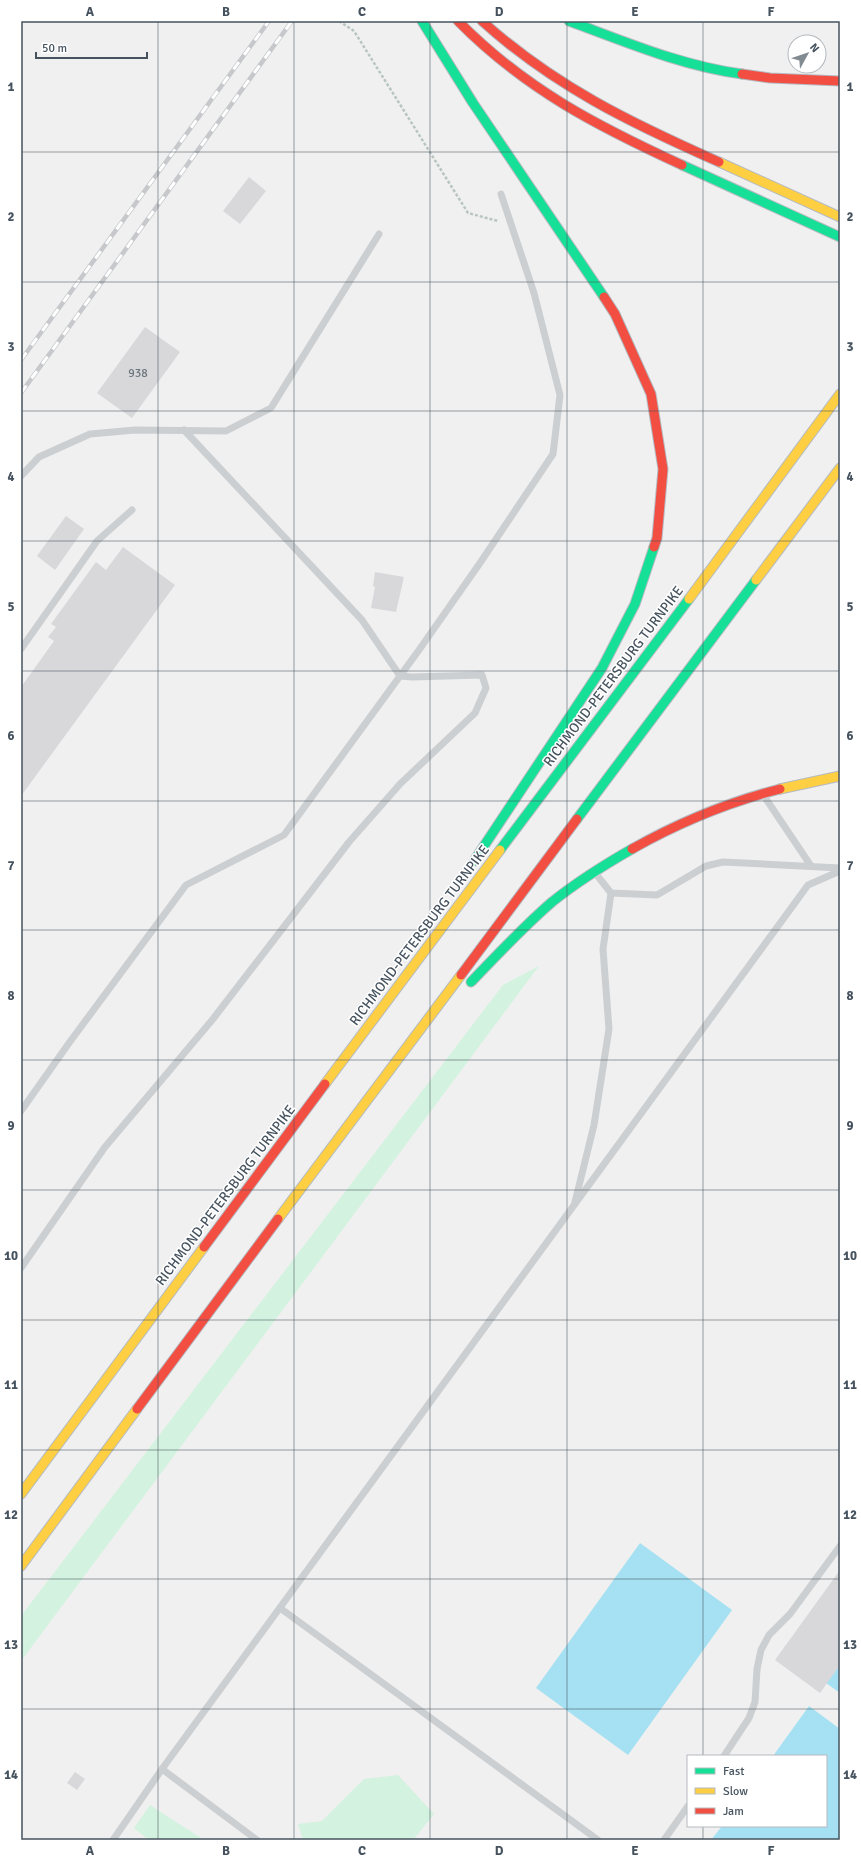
<svg xmlns="http://www.w3.org/2000/svg" width="861" height="1861" viewBox="0 0 861 1861" font-family="Signika,sans-serif">
  <rect width="100%" height="100%" fill="#f1f0f0"/>
  <g fill="#d3f2df">
    <path d="M 539,966 L 21,1661 L 21,1616 L 503,985 Z"/>
    <path d="M 398,1775 L 434,1814 L 413,1840 L 303,1840 L 298,1824 L 322,1821 L 364,1779 Z"/>
    <path d="M 150,1805 L 204,1840 L 149,1840 L 134,1828 Z"/>
  </g>
  <g fill="#a5e1f2">
    <path d="M 640,1543 L 732,1610 L 628,1755 L 536,1688 Z"/>
    <path d="M 840,1665 L 840,1693 L 826,1683 Z"/>
    <path d="M 809,1706 L 840,1729 L 840,1840 L 711,1840 L 722,1826 L 826,1826 L 826,1756 L 773,1756 Z"/>
  </g>
  <g fill="#d8d8db">
    <path d="M 249,177 L 266,191 L 240,224 L 223,211 Z"/>
    <path d="M 145,327 L 180,352 L 132,418 L 97,393 Z"/>
    <path d="M 66,516 L 84,529 L 55,570 L 37,556 Z"/>
    <path d="M 123,547 L 175,585 L 21,796 L 21,687 L 54,641 L 48,637 L 56,627 L 51,624 L 96,562 L 106,570 Z"/>
    <path d="M 375,572 L 404,577 L 396,612 L 371,608 L 375,587 L 373,586 Z"/>
    <path d="M 840,1570 L 840,1665 L 820,1693 L 775,1660 Z"/>
    <path d="M 75,1772 L 85,1779 L 77,1790 L 67,1783 Z"/>
  </g>
  <g fill="none" stroke-linecap="round" stroke-linejoin="round">
    <g stroke="#b4bac1" stroke-width="11">
      <g id="fast">
        <path d="M 422,21 L 473,103 L 604,297"/>
        <path d="M 569,21 C 626,42 682,66 742,74"/>
        <path d="M 682,165 L 840,237"/>
        <path d="M 577,819 L 756,580"/>
        <path d="M 500,850 L 689,599"/>
        <path d="M 474,861 L 602,668 L 635,604 L 654,547"/>
        <path d="M 471,982 C 497,955 523,927 552,902 C 577,882 604,865 632,849"/>
      </g>
    </g>
    <g stroke="#b4bac1" stroke-width="11">
      <g id="slow">
        <path d="M 719,162 L 840,217"/>
        <path d="M 756,580 L 840,468"/>
        <path d="M 689,599 L 840,394"/>
        <path d="M 780,789 L 840,776"/>
        <path d="M 325,1084 L 500,850"/>
        <path d="M 278,1219 L 461,975"/>
        <path d="M 21,1494 L 204,1247"/>
        <path d="M 21,1566 L 137,1409"/>
      </g>
    </g>
    <g stroke="#b4bac1" stroke-width="11">
      <g id="jam">
        <path d="M 458,21 C 525,89 597,126 682,165"/>
        <path d="M 482,21 C 554,86 631,123 719,162"/>
        <path d="M 742,74 L 770,78 L 840,81"/>
        <path d="M 604,297 L 615,314 L 651,394 L 663,469 L 657,538 L 654,547"/>
        <path d="M 632,849 C 678,823 729,802 780,789"/>
        <path d="M 461,975 L 577,819"/>
        <path d="M 204,1247 L 325,1084"/>
        <path d="M 137,1409 L 278,1219"/>
      </g>
    </g>
    <path stroke="#b8c6c2" stroke-width="2.5" stroke-dasharray="3 2" stroke-linecap="butt" d="M 339,21 L 354,31 L 468,213 L 498,221"/>
    <g stroke="#cccfd1" stroke-width="7">
      <path d="M 21,476 L 39,457 L 90,434 L 135,430 L 226,431 L 271,408 L 379,234"/>
      <path d="M 21,649 L 97,541 L 132,510"/>
      <path d="M 764,796 L 811,866"/>
      <path d="M 596,874 L 611,893 L 657,895 L 706,866 L 723,862 L 840,868"/>
      <path d="M 21,1111 L 69,1043 L 186,885 L 284,835 L 419,650 L 480,563 L 553,454 L 560,395 L 534,293 L 501,194"/>
      <path d="M 575,1202 L 594,1125 L 609,1029 L 603,949 L 611,893"/>
      <path d="M 21,1268 L 105,1147 L 213,1019 L 349,842 L 400,784 L 475,713 L 486,688 L 482,675 L 412,677 L 400,676 L 362,620 L 184,430"/>
      <path d="M 280,1608 L 598,1840"/>
      <path d="M 724,1756 L 749,1718 L 755,1702 L 757,1669 L 761,1650 L 769,1635 L 790,1614 L 840,1546"/>
      <path d="M 162,1769 L 257,1840"/>
      <path d="M 113,1840 L 162,1769 L 808,885 L 840,871"/>
      <path d="M 664,1840 L 688,1806"/>
    </g>
    <use href="#fast" stroke="#16e098" stroke-width="9"/>
    <use href="#slow" stroke="#ffcf43" stroke-width="9"/>
    <use href="#jam" stroke="#f24e42" stroke-width="9"/>
    <g stroke="#c6c8cb" stroke-width="4.5">
      <g id="rail">
        <path d="M 21,360 L 269,21"/>
        <path d="M 21,393 L 292,21"/>
      </g>
    </g>
    <use href="#rail" stroke="#fff" stroke-width="3" stroke-dasharray="9" stroke-linecap="butt"/>
  </g>
  <path fill="none" stroke="#46535f" stroke-width="1" stroke-opacity="0.55" d="M 158,21 L 158,1840M 294,21 L 294,1840M 430,21 L 430,1840M 567,21 L 567,1840M 703,21 L 703,1756M 21,152 L 840,152M 21,282 L 840,282M 21,411 L 840,411M 21,541 L 840,541M 21,671 L 840,671M 21,801 L 840,801M 21,930 L 840,930M 21,1060 L 840,1060M 21,1190 L 840,1190M 21,1320 L 840,1320M 21,1450 L 840,1450M 21,1579 L 840,1579M 21,1709 L 840,1709M 703,1826 L 703,1840"/>
  <g text-anchor="middle" stroke-width="3" stroke-linejoin="round" paint-order="stroke">
    <g font-size="12" fill="#6c767f">
      <text x="138" y="377">938</text>
    </g>
    <g font-size="14" fill="#46535f" stroke="#fff">
      <text transform="translate(613 676) rotate(-53)" y="5">RICHMOND-PETERSBURG TURNPIKE</text>
      <text transform="translate(419 935) rotate(-53)" y="5">RICHMOND-PETERSBURG TURNPIKE</text>
      <text transform="translate(225 1195) rotate(-53)" y="5">RICHMOND-PETERSBURG TURNPIKE</text>
    </g>
  </g>
  <rect width="861" height="1861" fill="none" stroke="#ffffff" stroke-width="44"/>
  <rect x="687" y="1755" width="140" height="72" fill="#ffffff" stroke="#b5babf"/>
  <rect x="695" y="1768" width="20" height="6" fill="#16e098" stroke="#b5babf"/>
  <text x="723" y="1775" font-size="12" fill="#46535f">Fast</text>
  <rect x="695" y="1788" width="20" height="6" fill="#ffcf43" stroke="#b5babf"/>
  <text x="723" y="1795" font-size="12" fill="#46535f">Slow</text>
  <rect x="695" y="1808" width="20" height="6" fill="#f24e42" stroke="#b5babf"/>
  <text x="723" y="1815" font-size="12" fill="#46535f">Jam</text>
  <g transform="translate(807 54) rotate(50)"><circle r="19" fill="#ffffff" stroke="#b5babf"/>
  <path d="M0-3L7 15L0 10L-7 15Z" fill="#828a92"/>
  <text y="-6" font-size="11" font-weight="bold" text-anchor="middle" fill="#46535f">N</text>
  </g>
  <path d="M36 52v6h111v-6" fill="none" stroke="#46535f" stroke-width="2"/>
  <text x="42" y="52" font-size="12" fill="#46535f" stroke="#ffffff" stroke-width="3" paint-order="stroke">50 m</text>
  <rect x="22" y="22" width="817" height="1817" fill="none" stroke="#46535f" stroke-width="1.5"/>
  <g font-size="13" text-anchor="middle" font-weight="bold" fill="#46535f">
    <text x="90" y="16">A</text>
    <text x="226" y="16">B</text>
    <text x="362" y="16">C</text>
    <text x="499" y="16">D</text>
    <text x="635" y="16">E</text>
    <text x="771" y="16">F</text>
    <text x="11" y="91">1</text>
    <text x="850" y="91">1</text>
    <text x="11" y="221">2</text>
    <text x="850" y="221">2</text>
    <text x="11" y="351">3</text>
    <text x="850" y="351">3</text>
    <text x="11" y="481">4</text>
    <text x="850" y="481">4</text>
    <text x="11" y="611">5</text>
    <text x="850" y="611">5</text>
    <text x="11" y="740">6</text>
    <text x="850" y="740">6</text>
    <text x="11" y="870">7</text>
    <text x="850" y="870">7</text>
    <text x="11" y="1000">8</text>
    <text x="850" y="1000">8</text>
    <text x="11" y="1130">9</text>
    <text x="850" y="1130">9</text>
    <text x="11" y="1260">10</text>
    <text x="850" y="1260">10</text>
    <text x="11" y="1389">11</text>
    <text x="850" y="1389">11</text>
    <text x="11" y="1519">12</text>
    <text x="850" y="1519">12</text>
    <text x="11" y="1649">13</text>
    <text x="850" y="1649">13</text>
    <text x="11" y="1779">14</text>
    <text x="850" y="1779">14</text>
    <text x="90" y="1855">A</text>
    <text x="226" y="1855">B</text>
    <text x="362" y="1855">C</text>
    <text x="499" y="1855">D</text>
    <text x="635" y="1855">E</text>
    <text x="771" y="1855">F</text>
  </g>
</svg>
